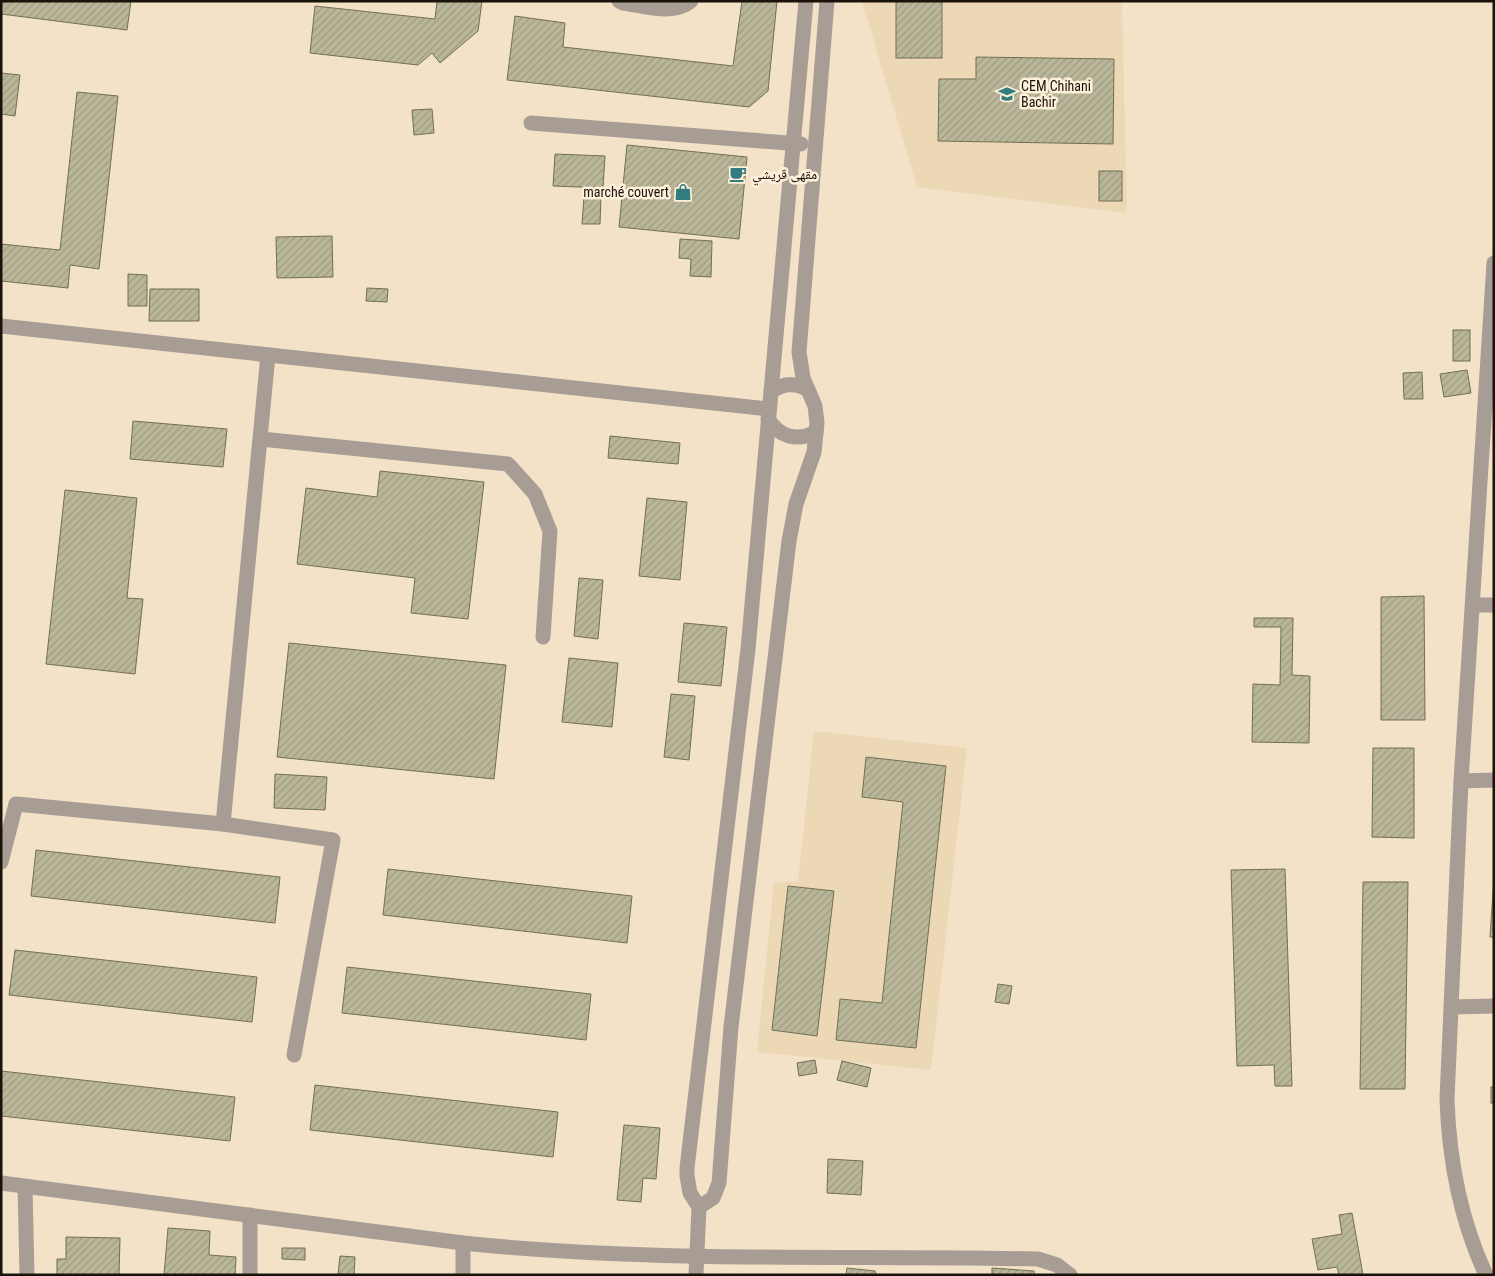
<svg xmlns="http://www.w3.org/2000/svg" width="1495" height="1276" viewBox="0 0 1495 1276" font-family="'Roboto Condensed','Noto Naskh Arabic',sans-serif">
  <defs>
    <pattern id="building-hatch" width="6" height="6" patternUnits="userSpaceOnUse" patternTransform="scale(1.25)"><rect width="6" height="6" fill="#b9b699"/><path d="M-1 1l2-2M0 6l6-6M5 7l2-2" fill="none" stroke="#9e9c82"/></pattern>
  </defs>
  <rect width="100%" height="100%" fill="#f3e2c7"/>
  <g fill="#edd8b6">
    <path d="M 862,1 L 1122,1 L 1127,213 L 917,187 Z"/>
    <path d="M 814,731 L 967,748 L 931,1070 L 757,1052 L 774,883 L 798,881 Z"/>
  </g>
  <g fill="url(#building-hatch)" stroke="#716f54">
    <path d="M 1,1 L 131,1 L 127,30 L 1,14 Z"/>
    <path d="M 437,1 L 482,1 L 478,31 L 440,63 L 432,53 L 418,65 L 310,53 L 315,6 L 435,19 Z"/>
    <path d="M 742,1 L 777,1 L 768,91 L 749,107 L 507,80 L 515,16 L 565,23 L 563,47 L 733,66 Z"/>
    <rect x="896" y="1" width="46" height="57"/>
    <path d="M 976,57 L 1114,59 L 1113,144 L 938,141 L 939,79 L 976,79 Z"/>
    <path d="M 1,73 L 20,75 L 15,116 L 1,114 Z"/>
    <path d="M 77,92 L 118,96 L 99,269 L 70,265 L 68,288 L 1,281 L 1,244 L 60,250 Z"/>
    <path d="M 432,109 L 434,133 L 414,135 L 412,110 Z"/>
    <path d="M 627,145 L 747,157 L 739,239 L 619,227 Z"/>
    <path d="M 555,154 L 605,156 L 603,188 L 553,186 Z"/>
    <rect x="1099" y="171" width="23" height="30"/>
    <path d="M 584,196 L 601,196 L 600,224 L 582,224 Z"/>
    <path d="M 332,236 L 333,277 L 277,278 L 276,237 Z"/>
    <path d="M 680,239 L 712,241 L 711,277 L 690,276 L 691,259 L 679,258 Z"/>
    <path d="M 128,274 L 147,275 L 147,306 L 128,306 Z"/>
    <path d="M 367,288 L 388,289 L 387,302 L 366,301 Z"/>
    <path d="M 150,289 L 199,289 L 199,321 L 149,321 Z"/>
    <rect x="1453" y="330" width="17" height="31"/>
    <path d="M 1467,370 L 1471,393 L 1444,397 L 1440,374 Z"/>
    <path d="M 1422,372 L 1423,399 L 1404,399 L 1403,373 Z"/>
    <path d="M 133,421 L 227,429 L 223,467 L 130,459 Z"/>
    <path d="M 610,436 L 680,443 L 678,464 L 608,458 Z"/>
    <path d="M 380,471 L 484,482 L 468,619 L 411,613 L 415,578 L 297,564 L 306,488 L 377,497 Z"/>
    <path d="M 65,490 L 137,498 L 127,598 L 143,599 L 135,674 L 46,664 Z"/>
    <path d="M 647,498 L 687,502 L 680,580 L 639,576 Z"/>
    <path d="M 579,578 L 603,580 L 598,639 L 574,636 Z"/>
    <path d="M 1424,596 L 1425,720 L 1381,720 L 1381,597 Z"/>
    <path d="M 1254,618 L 1293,618 L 1292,675 L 1310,676 L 1309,743 L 1252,742 L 1253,684 L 1280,685 L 1281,627 L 1254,627 Z"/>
    <path d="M 684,623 L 727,627 L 721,686 L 678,682 Z"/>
    <path d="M 289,643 L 506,665 L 494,779 L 277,757 Z"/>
    <path d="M 569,658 L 618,663 L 612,727 L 562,722 Z"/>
    <path d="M 671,694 L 695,696 L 689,760 L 664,757 Z"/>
    <path d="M 1373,748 L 1414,748 L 1414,838 L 1372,837 Z"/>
    <path d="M 866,757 L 946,766 L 916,1048 L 836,1040 L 840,999 L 882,1003 L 903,802 L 862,797 Z"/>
    <path d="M 275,774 L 327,777 L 325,810 L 274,808 Z"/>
    <path d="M 36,850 L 280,877 L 275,923 L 31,896 Z"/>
    <path d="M 388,869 L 632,896 L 627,943 L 383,915 Z"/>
    <path d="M 1285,869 L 1292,1086 L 1275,1086 L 1274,1065 L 1237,1066 L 1231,870 Z"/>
    <path d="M 1494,877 L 1494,937 L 1490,937 Z"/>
    <path d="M 1363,882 L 1408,882 L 1405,1089 L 1360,1089 Z"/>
    <path d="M 788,886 L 834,891 L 817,1036 L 772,1030 Z"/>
    <path d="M 15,950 L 257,977 L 252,1022 L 9,995 Z"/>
    <path d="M 347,967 L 591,994 L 586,1040 L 342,1013 Z"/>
    <path d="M 998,984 L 1012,986 L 1009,1004 L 995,1002 Z"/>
    <path d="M 815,1060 L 817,1073 L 799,1076 L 797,1063 Z"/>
    <path d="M 842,1061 L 871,1068 L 867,1087 L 837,1080 Z"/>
    <path d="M 1,1071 L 235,1097 L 230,1141 L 1,1116 Z"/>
    <path d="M 315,1085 L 558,1112 L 553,1157 L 310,1130 Z"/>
    <rect x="1491" y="1087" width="3" height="16"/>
    <path d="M 624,1125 L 660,1128 L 656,1179 L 643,1178 L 641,1202 L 617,1200 Z"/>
    <path d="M 828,1159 L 863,1161 L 861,1195 L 827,1193 Z"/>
    <path d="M 1352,1213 L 1363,1275 L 1339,1275 L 1337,1267 L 1318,1270 L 1312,1239 L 1342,1234 L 1339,1215 Z"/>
    <path d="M 168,1228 L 210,1231 L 209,1255 L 236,1257 L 235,1275 L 164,1275 Z"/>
    <path d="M 66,1237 L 120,1238 L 119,1275 L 57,1275 L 57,1259 L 66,1259 Z"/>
    <path d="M 282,1248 L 305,1248 L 305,1260 L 282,1259 Z"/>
    <path d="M 340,1256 L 355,1257 L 354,1275 L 338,1274 Z"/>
    <path d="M 847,1268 L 875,1271 L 876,1275 L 846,1275 Z"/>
    <path d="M 992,1268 L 1034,1271 L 1034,1275 L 992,1275 Z"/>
  </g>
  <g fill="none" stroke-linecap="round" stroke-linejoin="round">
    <g stroke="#a89d95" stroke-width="15">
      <path d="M 268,355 L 223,824 L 333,840 L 294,1055"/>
      <path d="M 261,439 L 508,464 L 535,494 L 550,531 L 543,637"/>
      <path d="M 1,862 L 16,804 L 223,824"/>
    </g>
    <g stroke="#a89d95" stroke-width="15">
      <path d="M 619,1 L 623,3 C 644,6 674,16 691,1"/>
      <path d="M 531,123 L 801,144"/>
      <path d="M 1,326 L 769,409"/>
      <path d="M 771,392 C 783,383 795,382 808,390"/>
      <path d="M 768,419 C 779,437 797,442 816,432"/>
      <path d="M 1473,605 L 1494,605"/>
      <path d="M 1461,781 L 1494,780"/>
      <path d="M 1452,1007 L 1494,1006"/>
      <path d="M 1,1183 L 463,1243 C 654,1263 846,1255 1038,1259 L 1057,1265 L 1070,1275"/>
      <path d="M 25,1187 L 27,1275"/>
      <path d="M 699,1207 L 713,1198 L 719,1183 L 731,1027 L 789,541 L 796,504 L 814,452 L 817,423 L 815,406 L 803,378 L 799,352 L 827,1"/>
      <path d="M 250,1275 L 250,1215"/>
      <path d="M 463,1275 L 463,1243"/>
      <path d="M 696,1275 L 699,1207 L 690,1193 L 687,1176 L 687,1168 L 748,649 L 806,1"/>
      <path d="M 1486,1275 C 1460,1219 1449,1161 1447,1099 L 1461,781 L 1494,263"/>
    </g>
  </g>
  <defs>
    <g id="school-bare" transform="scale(1.35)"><path d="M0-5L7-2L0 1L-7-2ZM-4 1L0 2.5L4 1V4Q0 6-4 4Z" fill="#337c7e" stroke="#fef0da" stroke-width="2.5" paint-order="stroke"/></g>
    <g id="cafe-bare" transform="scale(1.35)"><path d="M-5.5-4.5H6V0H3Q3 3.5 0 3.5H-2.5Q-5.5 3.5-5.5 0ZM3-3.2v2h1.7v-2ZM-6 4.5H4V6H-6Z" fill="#337c7e" stroke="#fef0da" stroke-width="2.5" paint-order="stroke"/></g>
    <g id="shop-bare" transform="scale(1.35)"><path d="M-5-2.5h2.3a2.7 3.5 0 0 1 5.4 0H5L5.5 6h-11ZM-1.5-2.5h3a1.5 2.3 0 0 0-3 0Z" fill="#337c7e" stroke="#fef0da" stroke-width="2.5" paint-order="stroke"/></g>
  </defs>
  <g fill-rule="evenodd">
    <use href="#school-bare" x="1007" y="94"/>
    <use href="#cafe-bare" x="738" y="174"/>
    <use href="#shop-bare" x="683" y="192"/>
  </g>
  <g text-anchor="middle" stroke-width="5" stroke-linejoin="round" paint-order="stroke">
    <g font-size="14" fill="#191309" stroke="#fef0da" text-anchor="start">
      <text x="1021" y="91">CEM Chihani<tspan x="1021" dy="16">Bachir</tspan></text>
      <text x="752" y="179">مقهى قريشي</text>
      <text x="669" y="197" text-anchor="end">marché couvert</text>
    </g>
  </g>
  <rect width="1495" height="1276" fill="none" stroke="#191309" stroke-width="5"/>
</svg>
